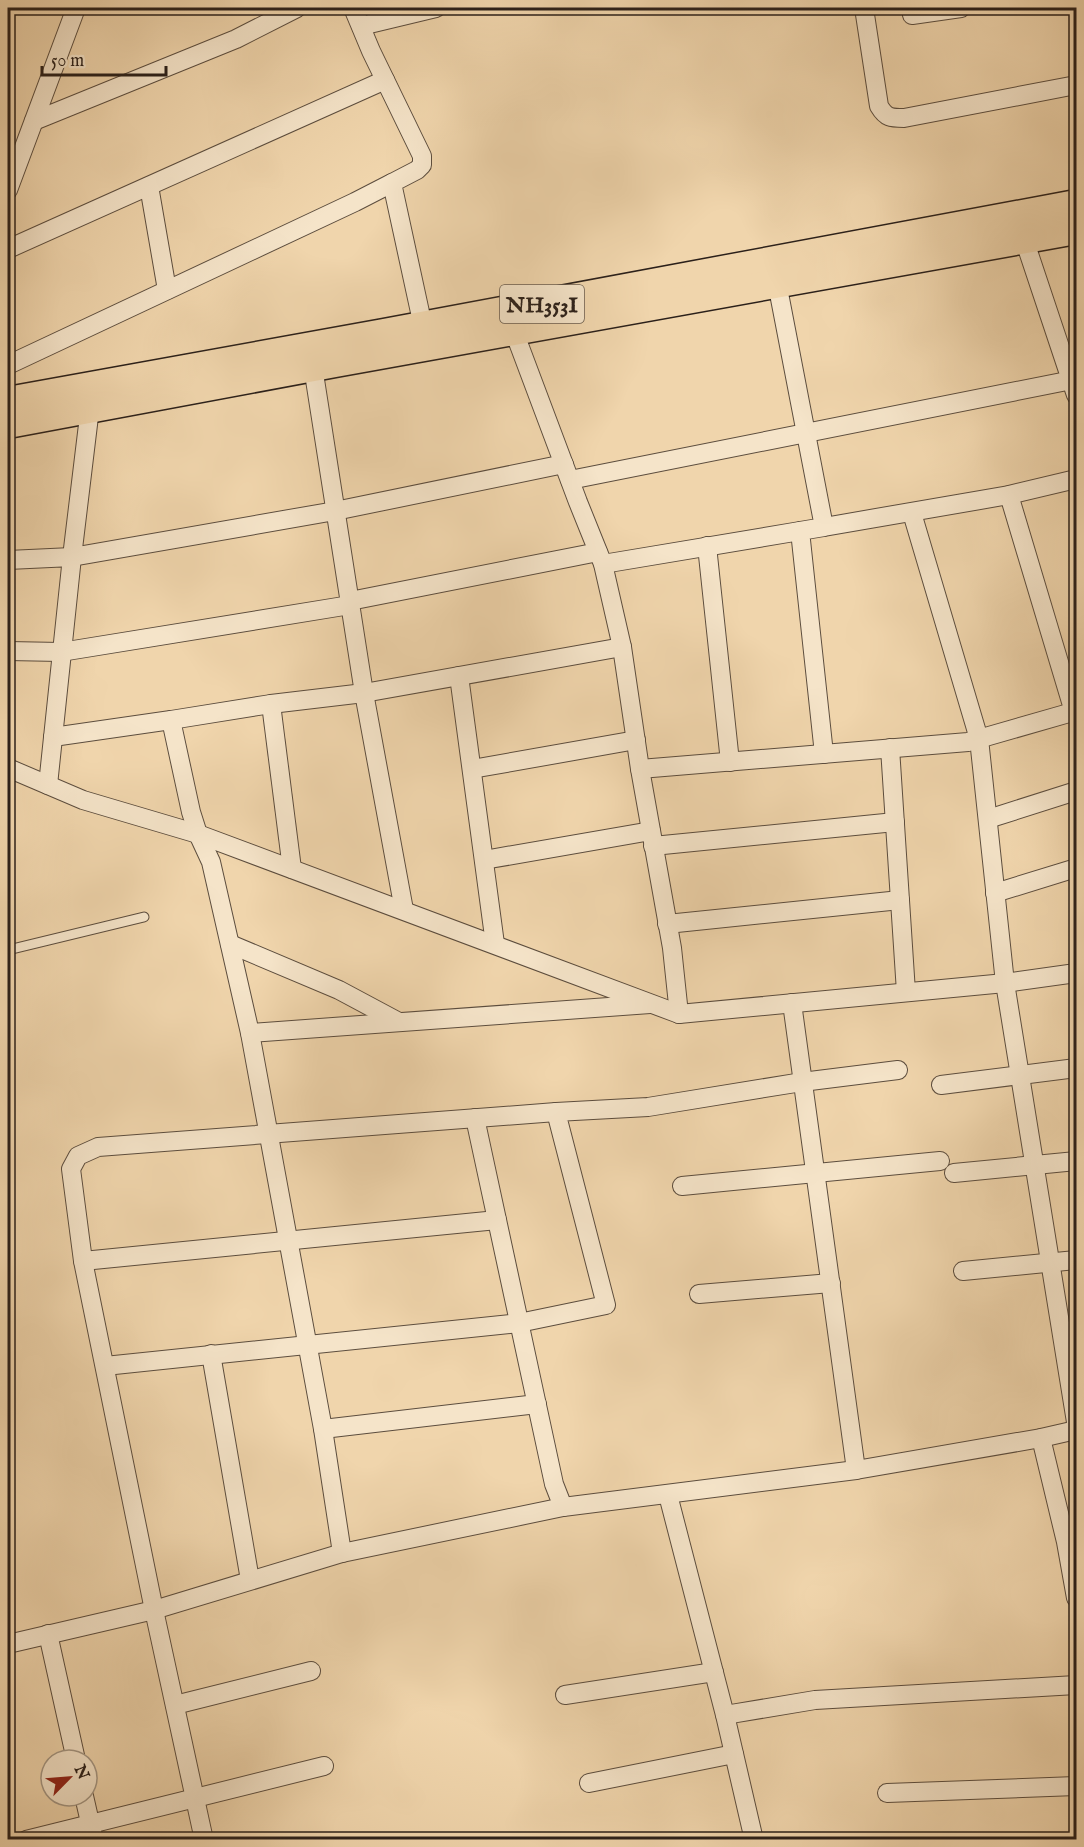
<svg xmlns="http://www.w3.org/2000/svg" width="1084" height="1847" viewBox="0 0 1084 1847" font-family="'IM FELL English',serif">
  <rect width="100%" height="100%" fill="#f0d5ac"/>
  <filter id="stains"><feTurbulence type="fractalNoise" baseFrequency=".00333" numOctaves="4"/><feColorMatrix values="0 0 0 0 .2 0 0 0 0 .09 0 0 0 0 .02 0 0 0 .5 -.17"/></filter>
  <radialGradient id="worn" r=".72"><stop offset=".6" stop-color="#630" stop-opacity="0"/><stop offset="1" stop-color="#630" stop-opacity=".3"/></radialGradient>
  <g fill="none" stroke-linecap="round" stroke-linejoin="round">
    <g stroke="#5c4d3e" stroke-width="11">
      <path id="service" d="M 8,950 L 144,917"/>
    </g>
    <g stroke="#5c4d3e" stroke-width="20">
      <g id="minor">
        <path d="M 353,8 L 371,51 L 422,156 L 422,165 L 417,170 L 392,183 L 423,326"/>
        <path d="M 864,8 L 879,106 C 886,118 891,118 904,118 L 1076,85"/>
        <path d="M 912,15 L 961,8"/>
        <path d="M 361,26 L 436,8"/>
        <path d="M 34,121 L 236,39 L 297,8"/>
        <path d="M 149,186 L 167,290"/>
        <path d="M 8,190 L 76,8"/>
        <path d="M 1024,239 L 1076,395"/>
        <path d="M 8,249 L 385,80"/>
        <path d="M 777,283 L 824,527 L 800,531 L 824,754"/>
        <path d="M 510,321 L 578,502 L 603,564 L 622,647 L 640,769 L 672,948 L 679,1014"/>
        <path d="M 8,365 L 355,202 L 392,183"/>
        <path d="M 313,367 L 364,693 L 404,910"/>
        <path d="M 90,408 L 72,557 L 335,511 L 564,464"/>
        <path d="M 570,480 L 1072,380"/>
        <path d="M 1009,495 L 1074,712"/>
        <path d="M 912,513 L 979,739 L 1005,983 L 1076,1422"/>
        <path d="M 824,527 L 1009,495 L 1076,479"/>
        <path d="M 707,546 L 730,762"/>
        <path d="M 8,560 L 72,557 L 48,785"/>
        <path d="M 603,564 L 800,531"/>
        <path d="M 350,601 L 598,552"/>
        <path d="M 8,651 L 61,652 L 350,605"/>
        <path d="M 459,676 L 495,944"/>
        <path d="M 271,704 L 292,869"/>
        <path d="M 53,737 L 171,720"/>
        <path d="M 890,748 L 906,992"/>
        <path d="M 8,768 L 83,800 L 198,834 L 679,1014 L 1005,983 L 1076,973"/>
        <path d="M 472,769 L 636,740"/>
        <path d="M 640,769 L 968,742 L 1076,711"/>
        <path d="M 988,819 L 1076,791"/>
        <path d="M 653,846 L 895,822"/>
        <path d="M 484,860 L 651,831"/>
        <path d="M 995,893 L 1076,868"/>
        <path d="M 667,924 L 900,900"/>
        <path d="M 230,944 L 339,990 L 397,1021"/>
        <path d="M 792,1003 L 856,1470"/>
        <path d="M 250,1033 L 650,1004"/>
        <path d="M 941,1085 L 1076,1068"/>
        <path d="M 475,1118 L 554,1484 L 563,1507"/>
        <path d="M 954,1173 L 1076,1161"/>
        <path d="M 682,1186 L 940,1161"/>
        <path d="M 83,1261 L 497,1220"/>
        <path d="M 963,1271 L 1076,1260"/>
        <path d="M 699,1294 L 831,1283"/>
        <path d="M 211,1354 L 250,1580"/>
        <path d="M 105,1366 L 519,1323 L 606,1305 L 556,1112 L 648,1107 L 802,1082 L 898,1070"/>
        <path d="M 323,1429 L 537,1404"/>
        <path d="M 1041,1438 L 1066,1542 L 1076,1598"/>
        <path d="M 668,1495 L 725,1715 L 754,1840"/>
        <path d="M 342,1553 L 323,1429 L 250,1033 L 211,862 L 198,834 L 191,812 L 171,720 L 271,704 L 364,693 L 622,647"/>
        <path d="M 48,1634 L 76,1760"/>
        <path d="M 8,1644 L 154,1610 L 342,1553 L 563,1507 L 856,1470 L 1041,1438 L 1076,1430"/>
        <path d="M 565,1695 L 714,1672"/>
        <path d="M 175,1705 L 311,1671"/>
        <path d="M 725,1715 L 815,1700 L 1076,1685"/>
        <path d="M 589,1783 L 734,1754"/>
        <path d="M 887,1793 L 1076,1786"/>
        <path d="M 84,1796 L 94,1840"/>
        <path d="M 26,1840 L 324,1766"/>
        <path d="M 204,1840 L 154,1610 L 83,1261 L 71,1169 L 78,1156 L 98,1147 L 556,1112"/>
      </g>
    </g>
    <g stroke="#2b201a" stroke-width="31">
      <g id="trunk">
        <path d="M 8,401 L 384,333 L 1076,204"/>
        <path d="M 8,424 L 335,363 L 1076,230"/>
      </g>
    </g>
    <use href="#service" stroke="#f5e4c9" stroke-width="9"/>
    <use href="#minor" stroke="#f5e4c9" stroke-width="18"/>
    <use href="#trunk" stroke="#f0d5ac" stroke-width="28"/>
  </g>
  <g text-anchor="middle" stroke-width="4.5" stroke-linejoin="round" paint-order="stroke">
    <rect fill="#f5e4c9" stroke="#685b4e" stroke-width="1.5" x="500" y="285" width="84" height="38" rx="4.5"/>
    <g font-size="22" font-weight="bold" fill="#2b201a">
      <text x="542" y="312">NH353I</text>
    </g>
  </g>
  <rect width="1084" height="1847" fill="none" stroke="#f0d5ac" stroke-width="30"/>
  <rect x="9" y="9" width="1066" height="1829" fill="none" stroke="#2b201a" stroke-width="3"/>
  <rect x="15" y="15" width="1054" height="1817" fill="none" stroke="#2b201a" stroke-width="1.5"/>
  <g transform="translate(69 1778) rotate(65)"><circle r="28" fill="#f5e4c9" stroke="#a49683" stroke-width="1.5"/>
  <path d="M0-4.5L10 22L0 15L-10 22Z" fill="#8f2418"/>
  <text y="-9" font-size="16" font-weight="bold" text-anchor="middle" fill="#2b201a">N</text>
  </g>
  <path d="M42 66v9h124v-9" fill="none" stroke="#2b201a" stroke-width="3"/>
  <text x="51" y="66" font-size="18" fill="#2b201a" stroke="#f5e4c9" stroke-width="4.5" paint-order="stroke">50 m</text>
  <rect width="100%" height="100%" filter="url(#stains)"/>
  <rect width="100%" height="100%" fill="url(#worn)"/>
</svg>
